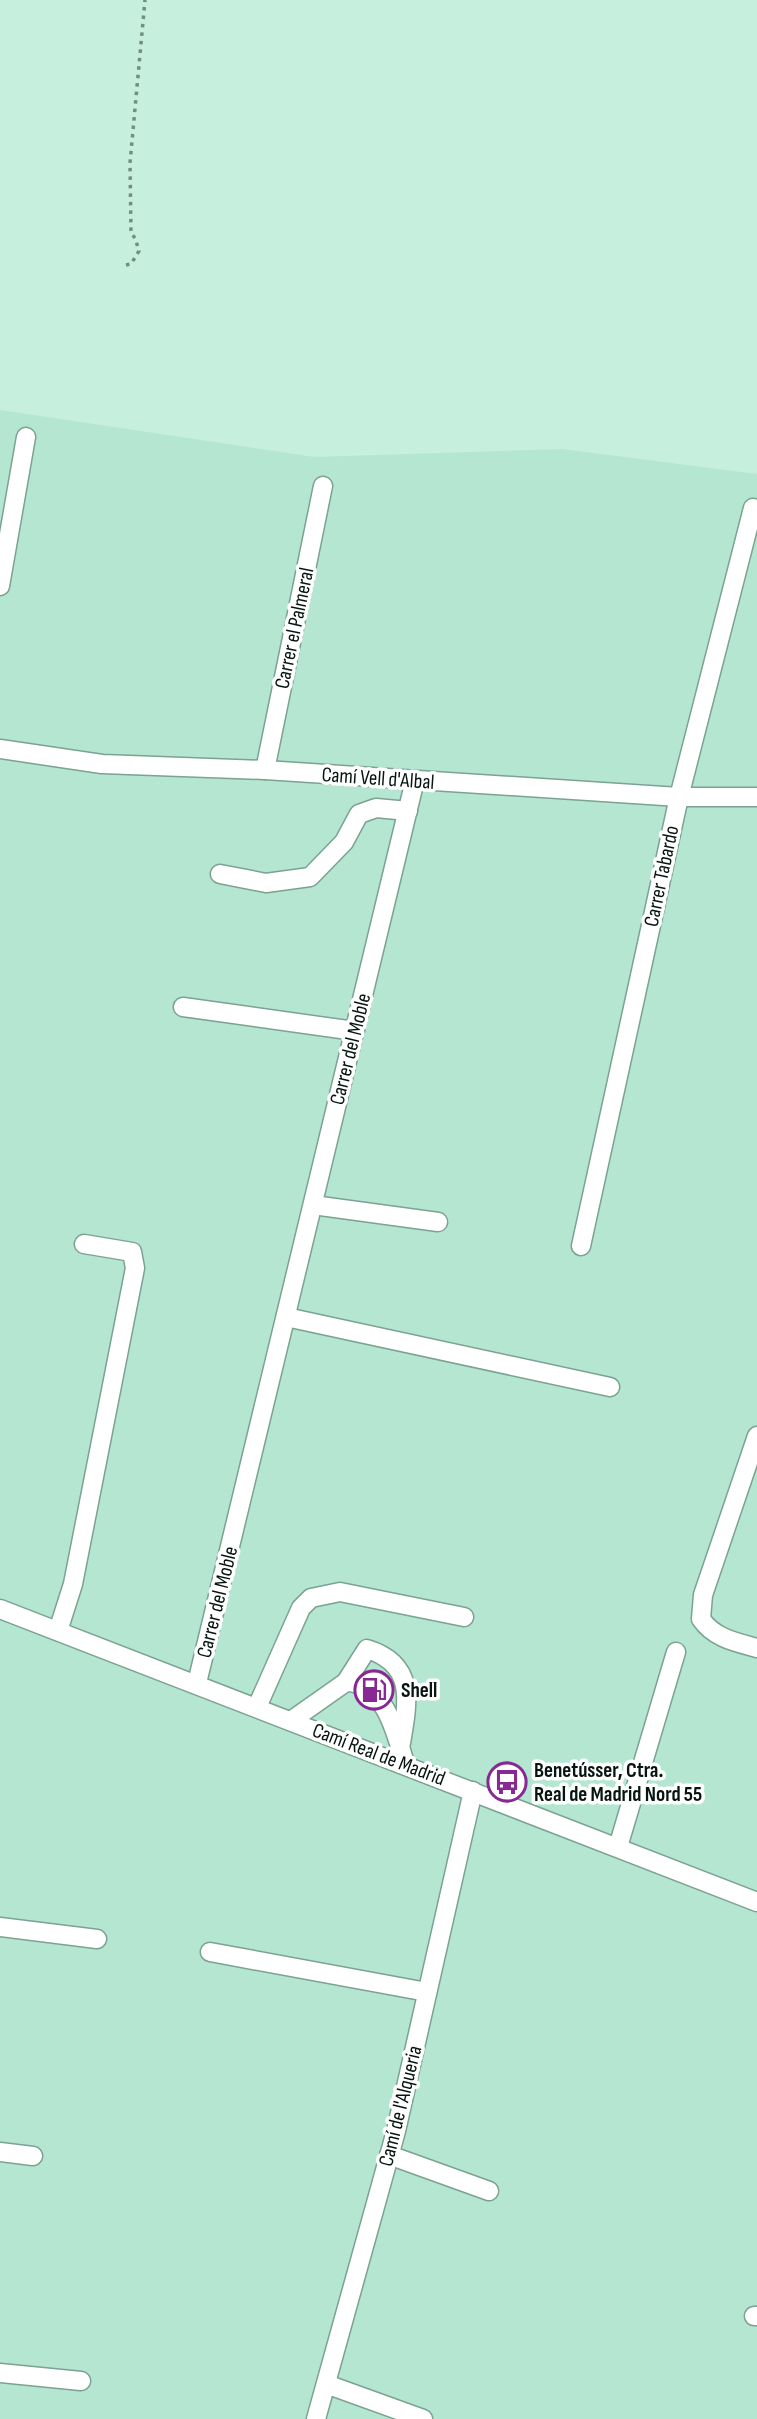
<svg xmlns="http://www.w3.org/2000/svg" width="757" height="2419" viewBox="0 0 757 2419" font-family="'Sofia Sans Condensed',sans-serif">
  <rect width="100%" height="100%" fill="#c6efde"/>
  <path fill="#b4e6d1" d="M 0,410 L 314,457 L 562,449 L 757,474 L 757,2419 L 0,2419 Z"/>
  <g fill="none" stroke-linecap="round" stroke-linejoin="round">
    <g stroke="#7ba292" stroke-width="21">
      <g id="minor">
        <path d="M 0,586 L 26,437"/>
        <path d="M 0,749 L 102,764 L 265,770 L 679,797 L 757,797"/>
        <path d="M 265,770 L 323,486"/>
        <path d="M 220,874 L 266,883 L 310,877 L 344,842 L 359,814 L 376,808 L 408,811"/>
        <path d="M 183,1007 L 355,1031"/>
        <path d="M 313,1205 L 438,1222"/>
        <path d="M 581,1246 L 679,797 L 753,508"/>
        <path d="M 286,1317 L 610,1387"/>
        <path d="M 757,1436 L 703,1595 L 701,1619 C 714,1638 735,1642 757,1648"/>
        <path d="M 0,1609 L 757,1902"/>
        <path d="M 58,1631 L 73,1584 L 135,1268 L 132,1252 L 84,1244"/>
        <path d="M 346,1682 L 367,1649 C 416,1664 408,1702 401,1743"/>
        <path d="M 197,1683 L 415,780"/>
        <path d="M 257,1707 L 301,1608 L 311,1598 L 340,1592 L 464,1617"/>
        <path d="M 292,1720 L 346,1682 C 385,1682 397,1736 405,1764"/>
        <path d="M 618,1847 L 676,1652"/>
        <path d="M 0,1927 L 97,1939"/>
        <path d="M 210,1952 L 427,1992"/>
        <path d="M 0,2152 L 33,2156"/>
        <path d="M 389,2155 L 489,2191"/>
        <path d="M 754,2316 L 757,2316"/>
        <path d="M 0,2373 L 81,2381"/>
        <path d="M 326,2384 L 423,2419"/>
        <path d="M 316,2419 L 396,2131 L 473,1791"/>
      </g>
    </g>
    <path stroke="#708e82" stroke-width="3.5" stroke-dasharray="3.5 5" stroke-linecap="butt" d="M 126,265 L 131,264 L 139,251 L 135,238 L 131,233 L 130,163 L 145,0"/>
    <use href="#minor" stroke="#fff" stroke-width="18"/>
  </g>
  <defs>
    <g id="fuel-ring" transform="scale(2.0125)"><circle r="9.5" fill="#fff" stroke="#882892" stroke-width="1.5"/><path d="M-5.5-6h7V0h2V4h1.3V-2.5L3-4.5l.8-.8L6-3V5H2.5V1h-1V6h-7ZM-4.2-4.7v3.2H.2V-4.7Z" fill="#882892"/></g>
    <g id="bus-ring" transform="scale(2.0125)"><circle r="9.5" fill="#fff" stroke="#882892" stroke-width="1.5"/><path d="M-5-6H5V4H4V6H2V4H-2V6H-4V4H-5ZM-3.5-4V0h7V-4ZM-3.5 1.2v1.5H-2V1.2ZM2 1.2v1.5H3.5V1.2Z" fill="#882892"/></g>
  </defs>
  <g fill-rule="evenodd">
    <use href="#fuel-ring" x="374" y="1690"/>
    <use href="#bus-ring" x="507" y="1782"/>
  </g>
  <g text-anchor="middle" stroke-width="7" stroke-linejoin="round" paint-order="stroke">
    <g font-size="21" fill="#06150f" stroke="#fff">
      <text transform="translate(294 628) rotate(-78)" y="7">Carrer el Palmeral</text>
      <text transform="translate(378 778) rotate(4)" y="7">Camí Vell d'Albal</text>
      <text transform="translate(661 876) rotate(-78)" y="7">Carrer Tabardo</text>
      <text transform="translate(350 1049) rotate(-76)" y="7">Carrer del Moble</text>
      <text transform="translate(217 1602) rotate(-76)" y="7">Carrer del Moble</text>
      <text transform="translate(379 1754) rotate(21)" y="7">Camí Real de Madrid</text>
      <text transform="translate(400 2106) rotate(-76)" y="7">Camí de l'Alqueria</text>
    </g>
    <g font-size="21" font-weight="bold" fill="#06150f" stroke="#fff" text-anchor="start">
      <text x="401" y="1697">Shell</text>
      <text x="534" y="1777">Benetússer, Ctra.<tspan x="534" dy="24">Real de Madrid Nord 55</tspan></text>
    </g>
  </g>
</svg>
